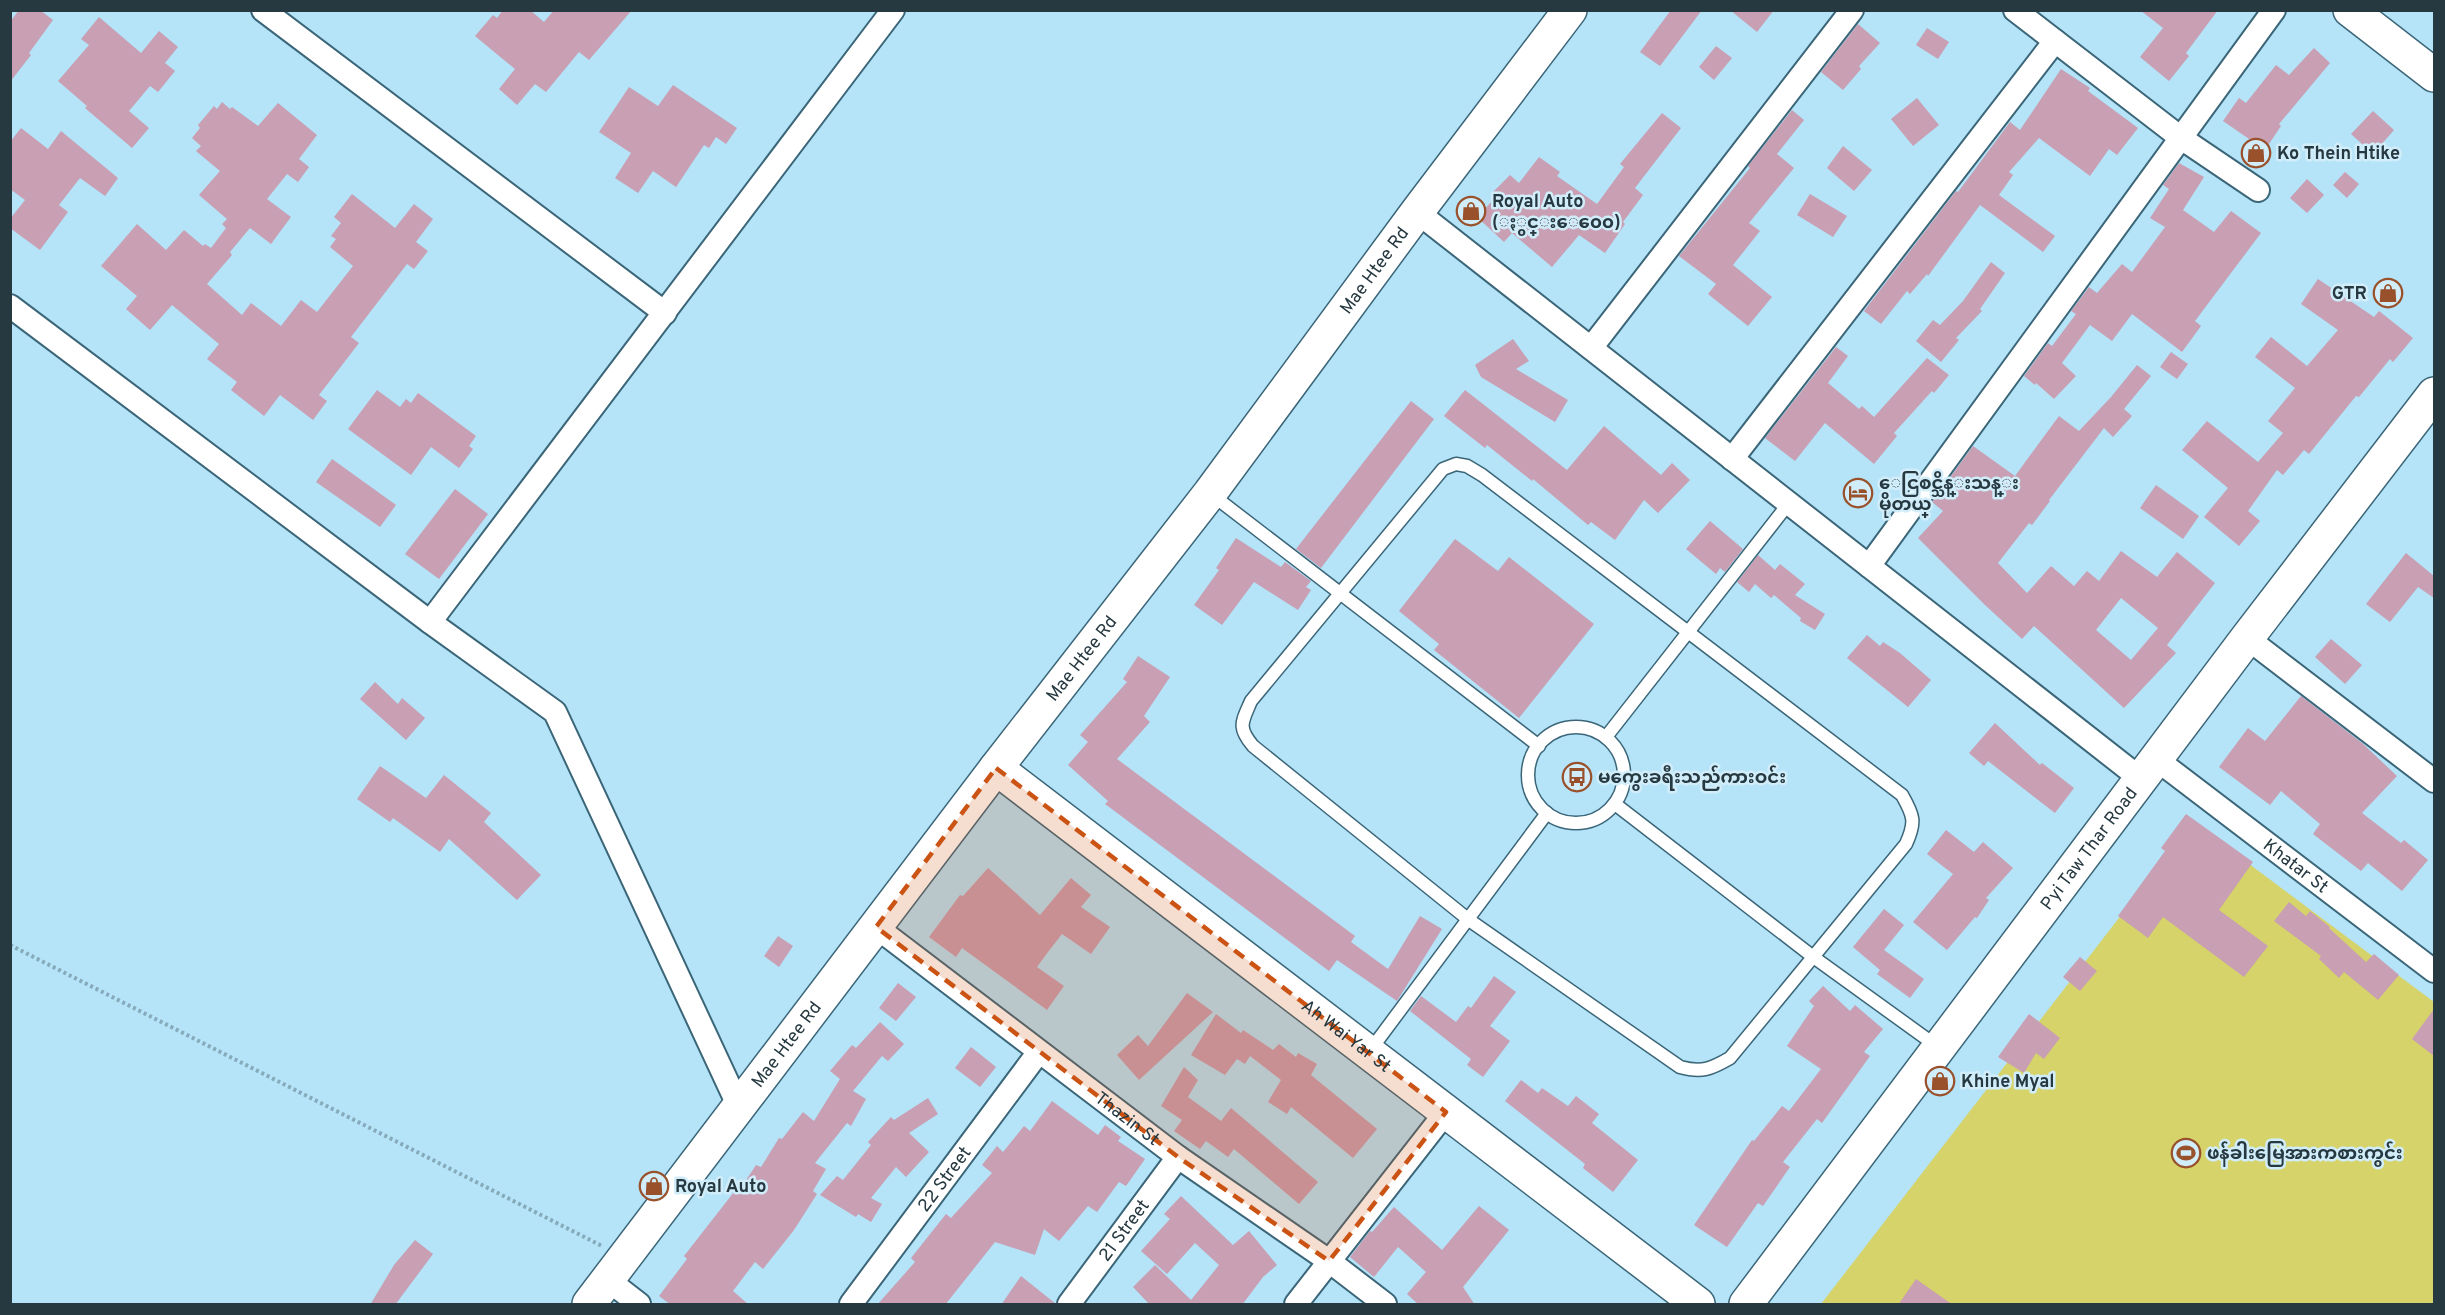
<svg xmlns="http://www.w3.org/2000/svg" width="2445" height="1315" viewBox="0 0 2445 1315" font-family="Overpass,'Noto Sans Myanmar',sans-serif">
  <rect width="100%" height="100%" fill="#b5e3f8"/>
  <path fill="#d6d36a" d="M 2193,822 L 2434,1002 L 2434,1304 L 1821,1304 Z"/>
  <g fill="#c89fb3" fill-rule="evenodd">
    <path d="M 19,10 L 40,10 L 53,20 L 29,53 L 31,55 L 10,82 L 10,22 Z"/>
    <path d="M 503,10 L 530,10 L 544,22 L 554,10 L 632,10 L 589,60 L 579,52 L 546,92 L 535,84 L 517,105 L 499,89 L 515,69 L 475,36 L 493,15 L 497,18 Z"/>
    <path d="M 1671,10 L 1702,10 L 1660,66 L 1640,52 Z"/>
    <path d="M 1730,10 L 1774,10 L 1757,32 Z"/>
    <path d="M 2140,10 L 2218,10 L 2186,53 L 2189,56 L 2169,81 L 2140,57 L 2163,28 Z"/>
    <path d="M 99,17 L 141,53 L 159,31 L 178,47 L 165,63 L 175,71 L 158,92 L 150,86 L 129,111 L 149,128 L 132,148 L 85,108 L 87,106 L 58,81 L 89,45 L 81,39 Z"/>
    <path d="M 1858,24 L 1880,43 L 1859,66 L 1861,69 L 1843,90 L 1821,72 Z"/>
    <path d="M 1927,28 L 1949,42 L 1938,59 L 1916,45 Z"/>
    <path d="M 1716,46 L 1732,58 L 1714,80 L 1699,67 Z"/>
    <path d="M 2314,48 L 2330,63 L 2279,124 L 2281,126 L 2265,150 L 2223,121 L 2239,98 L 2246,103 L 2276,65 L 2289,75 Z"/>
    <path d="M 2061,69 L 2090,88 L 2088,91 L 2138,128 L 2117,155 L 2109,149 L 2090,176 L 2039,138 L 2009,172 L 2013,175 L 1999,195 L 2055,236 L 2043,252 L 1980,205 L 1928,276 L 1927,274 L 1910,294 L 1907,291 L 1881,324 L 1864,311 L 1956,191 L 1958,192 L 2010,122 L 2020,130 Z"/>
    <path d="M 673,85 L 737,128 L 726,144 L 716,137 L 709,148 L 704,145 L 676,187 L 653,171 L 638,193 L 615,178 L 631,153 L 599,132 L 629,87 L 658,106 Z"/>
    <path d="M 1917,98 L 1939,125 L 1913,146 L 1891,119 Z"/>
    <path d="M 222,102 L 230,109 L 232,107 L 258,126 L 278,103 L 317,135 L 299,159 L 309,167 L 298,182 L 287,174 L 267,199 L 291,217 L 271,244 L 250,228 L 230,252 L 232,255 L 207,284 L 242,315 L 251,303 L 281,326 L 301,300 L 317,312 L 353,266 L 330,247 L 336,239 L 331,236 L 341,223 L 334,217 L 352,194 L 395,228 L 414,204 L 433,219 L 416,242 L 428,251 L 414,269 L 407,264 L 351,337 L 359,343 L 319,395 L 327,401 L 313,420 L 280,395 L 264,416 L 231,390 L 237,382 L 207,359 L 219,344 L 172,305 L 150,330 L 126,309 L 137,296 L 101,266 L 137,224 L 166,250 L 184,230 L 203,246 L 205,244 L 211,248 L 226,228 L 222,224 L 227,219 L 199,195 L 220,171 L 196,151 L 201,146 L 192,138 L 200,128 L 198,125 L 214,106 L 217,109 Z"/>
    <path d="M 1792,110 L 1804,120 L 1777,154 L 1794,168 L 1749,223 L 1760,231 L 1733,265 L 1772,297 L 1748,326 L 1708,294 L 1716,284 L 1679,256 L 1750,168 L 1748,166 Z"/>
    <path d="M 2373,111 L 2394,130 L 2373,154 L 2351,134 Z"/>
    <path d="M 1662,113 L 1681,128 L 1635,188 L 1643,195 L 1623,222 L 1625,224 L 1605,253 L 1579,235 L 1552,267 L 1512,233 L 1504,242 L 1477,217 L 1497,196 L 1493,192 L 1510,175 L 1519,183 L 1539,157 L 1560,172 L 1557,176 L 1597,204 L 1624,167 L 1620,164 Z"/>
    <path d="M 21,128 L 48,149 L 61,131 L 118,178 L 105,196 L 80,178 L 59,205 L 68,212 L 40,250 L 10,228 L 10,219 L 25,200 L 10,189 L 10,142 Z"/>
    <path d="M 1843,146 L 1872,170 L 1854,191 L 1827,168 Z"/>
    <path d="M 2179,163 L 2204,177 L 2183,210 L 2214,232 L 2231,211 L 2261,233 L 2195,321 L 2201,326 L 2182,352 L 2132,314 L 2112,341 L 2090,325 L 2062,363 L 2076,376 L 2054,399 L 2036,383 L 2035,385 L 2024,376 L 2048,343 L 2052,346 L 2076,314 L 2071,311 L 2089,287 L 2097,293 L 2122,264 L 2132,272 L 2165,227 L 2150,218 L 2169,189 L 2163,185 Z"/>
    <path d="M 2345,172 L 2359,184 L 2347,198 L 2333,185 Z"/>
    <path d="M 2307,179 L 2324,195 L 2307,213 L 2290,198 Z"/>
    <path d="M 1810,194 L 1847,216 L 1833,237 L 1797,215 Z"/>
    <path d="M 1991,262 L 2005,273 L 1980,309 L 1982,311 L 1956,338 L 1959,340 L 1941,362 L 1916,341 L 1933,320 L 1940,325 L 1963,301 Z"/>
    <path d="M 2318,279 L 2374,317 L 2379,311 L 2413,338 L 2393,362 L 2390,359 L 2359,397 L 2356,396 L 2309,454 L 2304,450 L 2283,475 L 2277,470 L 2248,511 L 2260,521 L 2239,546 L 2204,517 L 2228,488 L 2182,450 L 2207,421 L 2258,462 L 2283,433 L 2268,421 L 2295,388 L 2255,357 L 2271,337 L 2307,366 L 2338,330 L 2301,304 Z"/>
    <path d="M 1513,339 L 1529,361 L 1516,369 L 1568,400 L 1555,422 L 1481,377 L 1475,365 Z"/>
    <path d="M 1836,347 L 1848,356 L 1828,383 L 1859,409 L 1862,406 L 1874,417 L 1927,358 L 1949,375 L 1934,393 L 1932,391 L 1894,433 L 1897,436 L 1874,464 L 1825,423 L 1795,461 L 1765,438 Z"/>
    <path d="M 2171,352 L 2188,364 L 2177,379 L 2160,367 Z"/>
    <path d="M 2137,365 L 2151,376 L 2124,409 L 2132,416 L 2113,437 L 2104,428 L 2049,500 L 2050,501 L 2032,525 L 2029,523 L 1998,563 L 2027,593 L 2051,566 L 2074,586 L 2087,571 L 2099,581 L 2121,551 L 2157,577 L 2177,552 L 2215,583 L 2167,645 L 2176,653 L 2124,708 L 2034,626 L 2022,639 L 1985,605 L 1918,538 L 1943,511 L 1932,502 L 1973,446 L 2015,476 L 2059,416 L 2079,431 L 2111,397 ZM 2121,598 L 2158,628 L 2131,660 L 2096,630 Z"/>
    <path d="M 377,390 L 400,407 L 406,399 L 411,403 L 418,393 L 476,436 L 469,446 L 473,449 L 459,468 L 431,447 L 411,475 L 348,429 Z"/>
    <path d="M 1465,390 L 1567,470 L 1604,426 L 1661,475 L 1672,463 L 1690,480 L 1658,513 L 1644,500 L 1615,540 L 1591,522 L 1588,525 L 1533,479 L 1532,481 L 1487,445 L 1485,448 L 1444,416 Z"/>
    <path d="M 1411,401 L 1434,419 L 1321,568 L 1296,549 Z"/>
    <path d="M 332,459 L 396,505 L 380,527 L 316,482 Z"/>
    <path d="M 2156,485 L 2199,516 L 2183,539 L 2140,508 Z"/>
    <path d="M 455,489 L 488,514 L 439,579 L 405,554 Z"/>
    <path d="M 1710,521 L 1743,549 L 1725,572 L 1720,568 L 1716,574 L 1686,549 Z"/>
    <path d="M 1236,538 L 1281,567 L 1285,562 L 1311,581 L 1306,587 L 1311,590 L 1298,610 L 1254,582 L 1222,625 L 1194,605 L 1219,570 L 1216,568 Z"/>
    <path d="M 1455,539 L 1498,571 L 1509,557 L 1594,624 L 1519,718 L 1434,650 L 1439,644 L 1399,611 Z"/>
    <path d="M 2406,553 L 2434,576 L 2434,598 L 2418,587 L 2390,622 L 2366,604 Z"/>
    <path d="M 1758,555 L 1775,570 L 1780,564 L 1805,584 L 1795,595 L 1825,614 L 1815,630 L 1800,621 L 1801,618 L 1774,595 L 1771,598 L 1755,584 L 1749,592 L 1737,582 Z"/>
    <path d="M 1867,635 L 1880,646 L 1883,642 L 1900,653 L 1931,680 L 1908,707 L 1847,658 Z"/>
    <path d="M 2331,639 L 2362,665 L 2345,684 L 2315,657 Z"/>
    <path d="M 1138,656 L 1170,677 L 1144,716 L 1150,722 L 1117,759 L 1355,936 L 1351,942 L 1388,969 L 1420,916 L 1442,929 L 1397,1001 L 1337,960 L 1329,971 L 1105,804 L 1108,801 L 1068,765 L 1088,742 L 1080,735 L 1127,682 L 1123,679 Z"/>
    <path d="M 375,682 L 398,704 L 402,698 L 425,718 L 406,740 L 360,699 Z"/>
    <path d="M 2301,696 L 2362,743 L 2397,776 L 2362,813 L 2401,843 L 2404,840 L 2428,860 L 2402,891 L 2368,863 L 2361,871 L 2313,834 L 2320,824 L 2281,791 L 2270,805 L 2219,767 L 2248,728 L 2265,741 Z"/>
    <path d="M 1995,723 L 2040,765 L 2042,763 L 2074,788 L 2055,813 L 1988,761 L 1984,766 L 1969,753 Z"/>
    <path d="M 380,766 L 426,798 L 444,775 L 491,813 L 484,822 L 541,875 L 517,900 L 449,839 L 440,852 L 393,818 L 390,822 L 357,799 Z"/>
    <path d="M 2186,814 L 2253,862 L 2219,910 L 2268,946 L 2244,977 L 2163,917 L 2148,938 L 2118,916 L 2165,851 L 2161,848 Z"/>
    <path d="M 1946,830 L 1974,852 L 1983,842 L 2013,868 L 1986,898 L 1989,900 L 1977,918 L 1975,917 L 1947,950 L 1913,922 L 1953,874 L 1927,854 Z"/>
    <path d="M 988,868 L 1040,915 L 1071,878 L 1091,895 L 1081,907 L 1110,927 L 1091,954 L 1062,934 L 1048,952 L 1037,967 L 1064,986 L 1047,1010 L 962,948 L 956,957 L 929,937 L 960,895 L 963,896 Z"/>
    <path d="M 2289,902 L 2306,916 L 2310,911 L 2330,927 L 2329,928 L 2366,962 L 2374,954 L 2399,975 L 2378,1000 L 2344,972 L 2339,978 L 2319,959 L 2321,956 L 2274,921 Z"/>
    <path d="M 1884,909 L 1904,925 L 1884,950 L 1924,979 L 1910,998 L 1877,974 L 1880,970 L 1853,947 Z"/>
    <path d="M 778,936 L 793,946 L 779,967 L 764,956 Z"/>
    <path d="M 2080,957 L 2097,971 L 2080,991 L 2063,977 Z"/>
    <path d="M 1494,976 L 1516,992 L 1490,1026 L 1510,1041 L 1483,1077 L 1467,1065 L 1471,1059 L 1410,1011 L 1421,996 L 1456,1022 L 1468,1006 L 1471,1008 Z"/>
    <path d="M 898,983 L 916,997 L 896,1021 L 879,1008 Z"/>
    <path d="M 1823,986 L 1850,1011 L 1855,1005 L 1883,1029 L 1864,1052 L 1870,1056 L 1822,1123 L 1817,1119 L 1783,1162 L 1790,1167 L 1763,1206 L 1758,1203 L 1727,1247 L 1694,1225 L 1752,1140 L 1754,1141 L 1782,1106 L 1789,1111 L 1821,1069 L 1787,1046 L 1814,1006 L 1809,1001 Z"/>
    <path d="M 1187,993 L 1213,1012 L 1139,1080 L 1117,1055 L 1138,1035 L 1148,1046 Z"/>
    <path d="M 2434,1009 L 2434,1056 L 2412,1039 Z"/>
    <path d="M 1216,1014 L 1241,1033 L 1243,1030 L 1273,1050 L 1279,1044 L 1296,1057 L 1298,1053 L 1317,1064 L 1311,1075 L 1377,1129 L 1353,1158 L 1291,1107 L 1287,1114 L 1268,1102 L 1281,1080 L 1250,1056 L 1245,1064 L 1237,1059 L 1225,1075 L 1191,1055 Z"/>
    <path d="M 2029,1014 L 2060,1038 L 2044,1059 L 2036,1053 L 2024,1073 L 1998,1057 Z"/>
    <path d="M 880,1022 L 904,1044 L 888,1061 L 882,1056 L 853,1091 L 866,1099 L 851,1126 L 847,1123 L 815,1163 L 826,1169 L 813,1191 L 817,1194 L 794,1230 L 763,1269 L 755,1262 L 733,1291 L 749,1305 L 671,1305 L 659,1296 L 687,1259 L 684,1256 L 734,1192 L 737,1194 L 756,1165 L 761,1167 L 779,1138 L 782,1139 L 803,1112 L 814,1121 L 840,1079 L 830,1071 L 852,1045 L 856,1048 Z"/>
    <path d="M 971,1047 L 996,1067 L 980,1087 L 955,1068 Z"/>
    <path d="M 1184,1067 L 1198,1080 L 1188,1097 L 1221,1121 L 1231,1108 L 1318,1182 L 1299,1204 L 1234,1149 L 1228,1157 L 1206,1141 L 1200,1149 L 1174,1131 L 1182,1120 L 1161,1106 Z"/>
    <path d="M 1521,1080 L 1538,1093 L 1542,1088 L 1568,1106 L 1576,1096 L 1599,1114 L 1592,1123 L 1638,1160 L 1613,1192 L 1583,1168 L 1585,1164 L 1505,1101 Z"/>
    <path d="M 928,1098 L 938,1114 L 909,1133 L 929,1152 L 906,1177 L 896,1167 L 871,1198 L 882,1204 L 871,1222 L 858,1214 L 856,1217 L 820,1195 L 837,1176 L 843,1180 L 871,1145 L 868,1142 L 891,1117 L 894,1120 Z"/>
    <path d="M 1052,1101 L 1098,1135 L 1105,1125 L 1121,1137 L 1118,1141 L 1145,1159 L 1126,1186 L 1119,1182 L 1097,1212 L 1088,1206 L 1059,1241 L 1044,1229 L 1035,1255 L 995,1242 L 945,1305 L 877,1305 L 915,1262 L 911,1258 L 946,1214 L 951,1218 L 992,1173 L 982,1165 L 997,1146 L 1003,1152 L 1024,1126 L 1030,1131 Z"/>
    <path d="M 1181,1196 L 1233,1245 L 1249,1231 L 1277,1265 L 1263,1277 L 1242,1305 L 1150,1305 L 1133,1287 L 1155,1265 L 1191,1300 L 1219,1265 L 1195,1243 L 1167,1274 L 1141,1251 L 1170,1219 L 1164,1214 Z"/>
    <path d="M 1479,1206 L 1509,1230 L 1463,1287 L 1475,1305 L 1419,1305 L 1407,1294 L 1426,1272 L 1398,1247 L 1374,1277 L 1350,1257 L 1370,1231 L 1372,1232 L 1394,1207 L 1442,1250 Z"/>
    <path d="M 415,1240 L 433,1254 L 395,1305 L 370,1305 L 394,1265 Z"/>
    <path d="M 1021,1276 L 1056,1304 L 1056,1305 L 1001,1305 Z"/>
    <path d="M 1916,1279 L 1953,1305 L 1898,1305 Z"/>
  </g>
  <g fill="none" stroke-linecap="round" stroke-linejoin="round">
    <g stroke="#3b6678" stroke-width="15">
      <g id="lane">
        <path d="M 1456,464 L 1467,466 L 1482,475 L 1902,795 C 1914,816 1916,822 1906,844 L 1730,1058 C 1711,1069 1702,1073 1680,1067 L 1469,920 L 1253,746 C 1237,727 1242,722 1251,701 L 1443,469 Z"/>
        <path d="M 1211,494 L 1539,746"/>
        <circle cx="1576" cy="775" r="48"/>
        <path d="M 1606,737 L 1789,503"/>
        <path d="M 1615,804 L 1812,956 L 1938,1047"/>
        <path d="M 1369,1052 L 1547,813"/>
      </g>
    </g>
    <g stroke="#3b6678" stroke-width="26">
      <g id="street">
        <path d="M 263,10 L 665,313"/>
        <path d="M 2015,10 L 2181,138 L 2258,190"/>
        <path d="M 1417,212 L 2141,779"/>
        <path d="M 10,306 L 430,622 L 555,712 L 739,1107"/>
        <path d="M 1591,348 L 1852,10"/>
        <path d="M 1732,459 L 2055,41"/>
        <path d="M 1869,566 L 2274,10"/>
        <path d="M 430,622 L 893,10"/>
        <path d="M 2247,638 L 2434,781"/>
        <path id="s1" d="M 2156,759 L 2434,971"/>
        <path id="s2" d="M 876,927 L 1178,1157 L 1329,1261 L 1385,1304"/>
        <path d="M 608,1280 L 639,1304"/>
        <path id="s3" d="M 851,1304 L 1038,1053"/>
        <path id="s4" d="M 1069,1304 L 1178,1157"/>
        <path d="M 1296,1304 L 1446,1112"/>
      </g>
    </g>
    <g stroke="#3b6678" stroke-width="36">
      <g id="secondary">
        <path d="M 2350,10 L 2434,75"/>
        <path id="s5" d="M 996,768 L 1698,1304"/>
        <path id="s6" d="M 589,1304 L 996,768 L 1210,493 L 1417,212 L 1570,10"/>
        <path id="s7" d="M 1746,1304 L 2247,638 L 2434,394"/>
      </g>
    </g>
    <path stroke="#85aaba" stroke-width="4" stroke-dasharray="3 3" stroke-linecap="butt" d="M 10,945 L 602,1246"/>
    <use href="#lane" stroke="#fff" stroke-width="12"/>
    <use href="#street" stroke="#fff" stroke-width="22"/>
    <use href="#secondary" stroke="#fff" stroke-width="33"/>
  </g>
  <path fill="#cb5414" fill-opacity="0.2" stroke="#cb5414" stroke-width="4.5" stroke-dasharray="12 8" stroke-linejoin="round" d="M 996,768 L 1446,1112 L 1329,1261 L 1178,1157 L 876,927 Z"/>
  <defs>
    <g id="shop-ring" transform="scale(1.5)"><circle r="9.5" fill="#d2edfa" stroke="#98512a" stroke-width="1.5"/><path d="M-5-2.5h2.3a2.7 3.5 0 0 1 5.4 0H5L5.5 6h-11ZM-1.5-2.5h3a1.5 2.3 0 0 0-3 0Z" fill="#98512a"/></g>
    <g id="hotel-ring" transform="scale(1.5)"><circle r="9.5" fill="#d2edfa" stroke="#98512a" stroke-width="1.5"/><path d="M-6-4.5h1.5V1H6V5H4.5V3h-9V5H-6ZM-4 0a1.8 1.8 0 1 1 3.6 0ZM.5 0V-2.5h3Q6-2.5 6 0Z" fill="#98512a"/></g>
    <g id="bus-ring" transform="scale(1.5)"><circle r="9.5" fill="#d2edfa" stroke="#98512a" stroke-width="1.5"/><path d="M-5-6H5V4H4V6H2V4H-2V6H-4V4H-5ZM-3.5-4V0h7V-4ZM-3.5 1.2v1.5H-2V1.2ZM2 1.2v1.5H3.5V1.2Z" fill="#98512a"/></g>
    <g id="stadium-ring" transform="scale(1.5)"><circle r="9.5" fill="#d2edfa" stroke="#98512a" stroke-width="1.5"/><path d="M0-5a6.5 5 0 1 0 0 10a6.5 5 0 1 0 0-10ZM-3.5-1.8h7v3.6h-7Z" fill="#98512a"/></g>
  </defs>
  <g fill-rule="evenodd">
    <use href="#shop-ring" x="2256" y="153"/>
    <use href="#shop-ring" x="1471" y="211"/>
    <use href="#shop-ring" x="2388" y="293"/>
    <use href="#hotel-ring" x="1858" y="493"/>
    <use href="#bus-ring" x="1577" y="777"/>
    <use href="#shop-ring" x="1940" y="1081"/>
    <use href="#stadium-ring" x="2186" y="1153"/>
    <use href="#shop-ring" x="654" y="1186"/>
  </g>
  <g text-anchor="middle" stroke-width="5" stroke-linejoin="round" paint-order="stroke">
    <g font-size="18" font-weight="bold" fill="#263941" stroke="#d2edfa" text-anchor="start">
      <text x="2277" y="159">Ko Thein Htike</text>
      <text x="1492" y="207">Royal Auto<tspan x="1492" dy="21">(ႏွင္းေ၀ေ၀)</tspan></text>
      <text x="2367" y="299" text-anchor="end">GTR</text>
      <text x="1879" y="489">ေငြစင္သိန္းသန္း<tspan x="1879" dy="21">မိုတယ္</tspan></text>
      <text x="1598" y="783">မကွေးခရီးသည်ကားဝင်း</text>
      <text x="1961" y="1087">Khine Myal</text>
      <text x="2207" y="1159">ဖန်ခါးမြေအားကစားကွင်း</text>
      <text x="675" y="1192">Royal Auto</text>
    </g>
    <g font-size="18" fill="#263941" stroke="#d2edfa">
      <text dy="6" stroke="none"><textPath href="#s6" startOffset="1298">Mae Htee Rd</textPath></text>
      <text dy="6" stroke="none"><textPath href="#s6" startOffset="812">Mae Htee Rd</textPath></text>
      <text dy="6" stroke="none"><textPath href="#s7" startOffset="570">Pyi Taw Thar Road</textPath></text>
      <text dy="6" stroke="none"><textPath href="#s1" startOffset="176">Khatar St</textPath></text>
      <text dy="6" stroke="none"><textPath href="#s5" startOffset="441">Ah Wai Yar St</textPath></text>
      <text dy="6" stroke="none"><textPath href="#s6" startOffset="326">Mae Htee Rd</textPath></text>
      <text dy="6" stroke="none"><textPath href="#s2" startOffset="316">Thazin St</textPath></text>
      <text dy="6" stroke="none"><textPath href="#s3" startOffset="156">22 Street</textPath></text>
      <text dy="6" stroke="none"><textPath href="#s4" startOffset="92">21 Street</textPath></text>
    </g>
  </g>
  <rect width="2445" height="1315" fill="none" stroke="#263941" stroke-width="24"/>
</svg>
